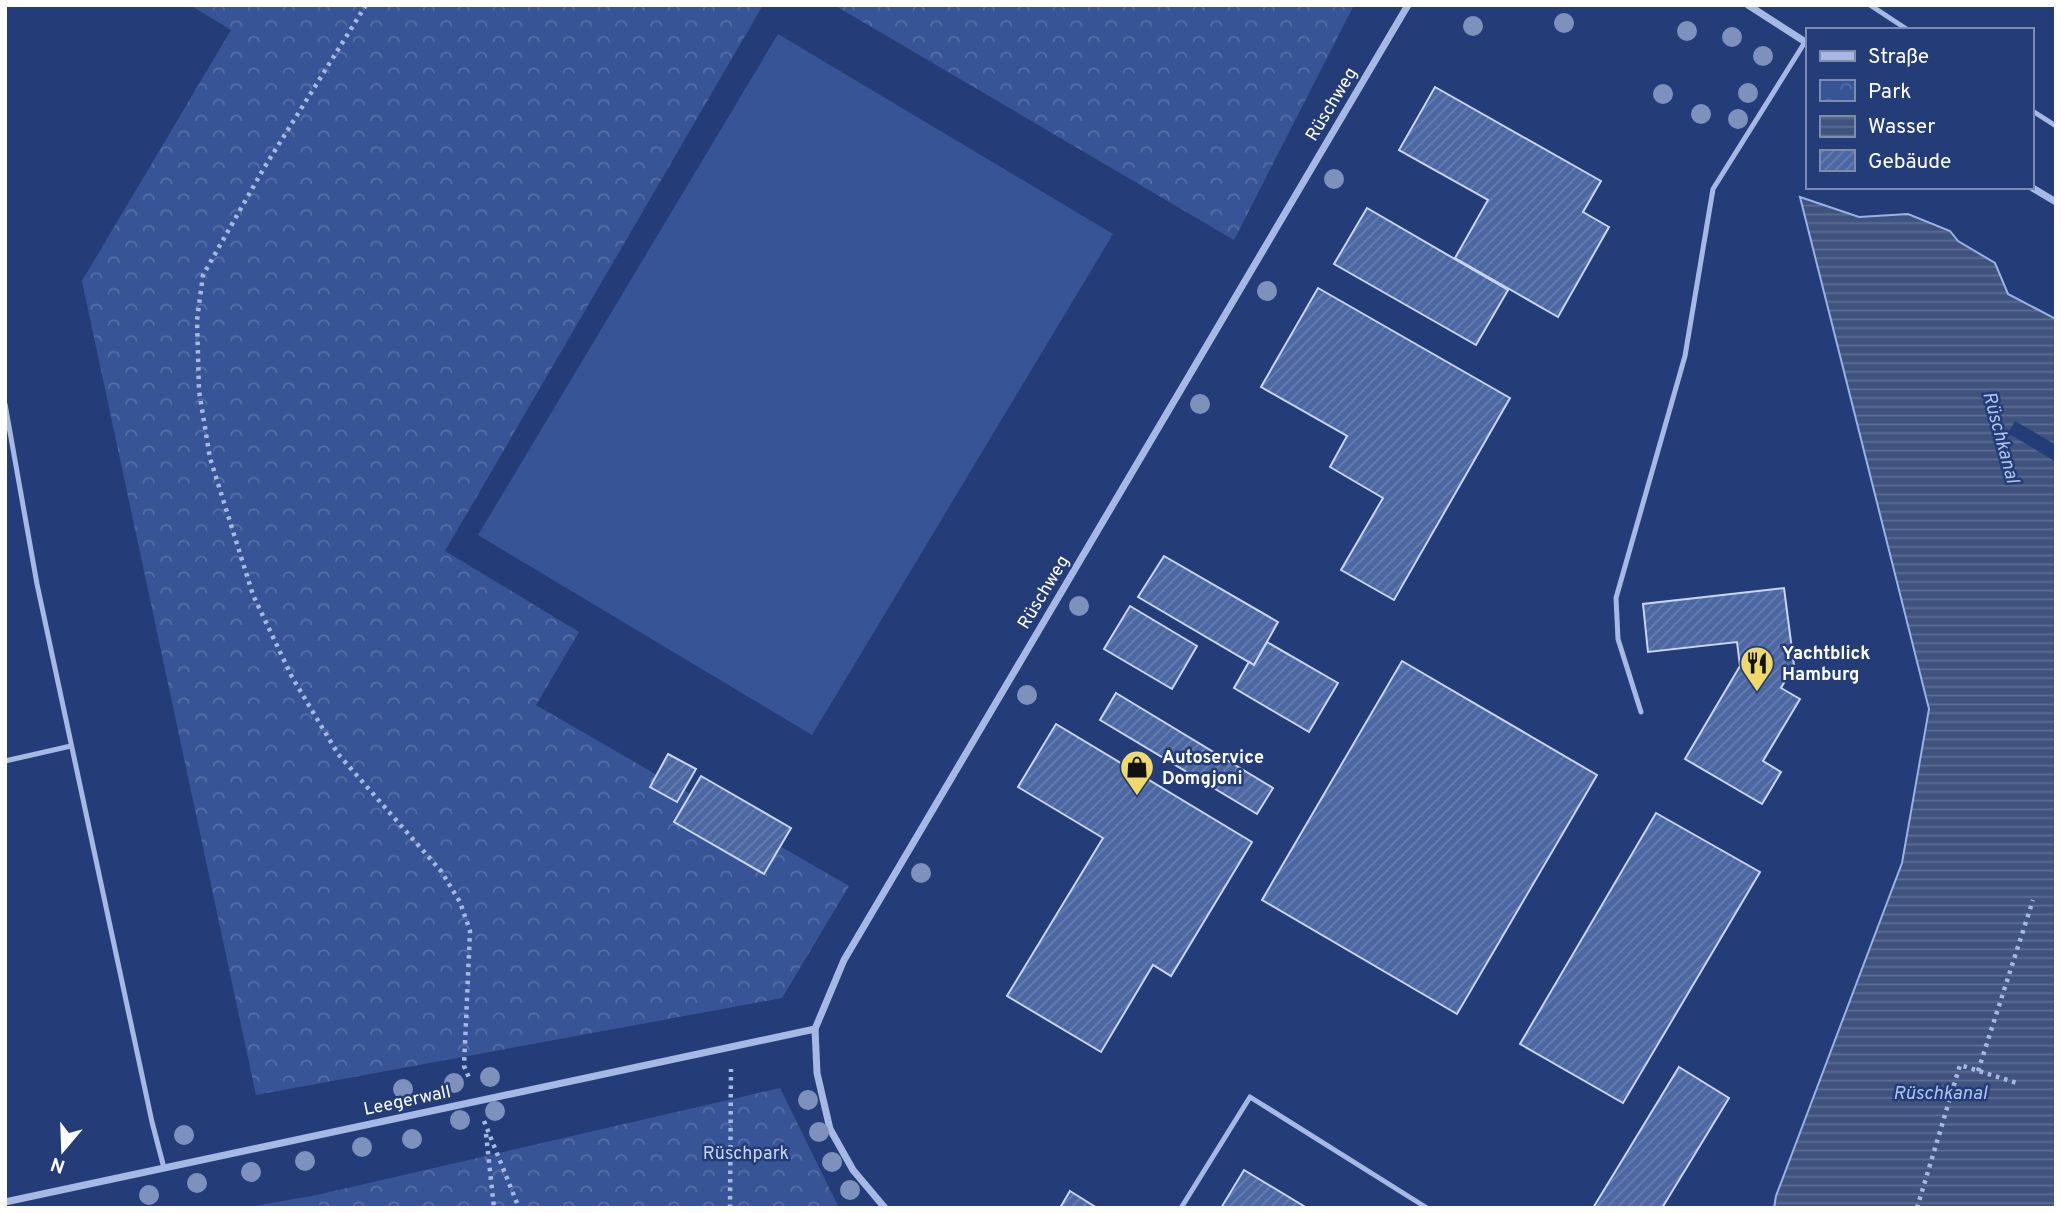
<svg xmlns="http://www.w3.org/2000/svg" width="2061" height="1213" viewBox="0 0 2061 1213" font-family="Overpass,sans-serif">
  <defs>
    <pattern id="park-crowns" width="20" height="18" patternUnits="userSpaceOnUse" patternTransform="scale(1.75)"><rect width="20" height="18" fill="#375596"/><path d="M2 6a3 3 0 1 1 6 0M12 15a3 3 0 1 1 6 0" fill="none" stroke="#556ea6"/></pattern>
    <pattern id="water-rules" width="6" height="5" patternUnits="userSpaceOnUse" patternTransform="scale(1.75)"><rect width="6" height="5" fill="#40537e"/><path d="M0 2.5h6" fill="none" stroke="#5d6d91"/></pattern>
    <pattern id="building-hatch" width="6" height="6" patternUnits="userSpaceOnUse" patternTransform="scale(1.75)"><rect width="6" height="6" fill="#4c67a2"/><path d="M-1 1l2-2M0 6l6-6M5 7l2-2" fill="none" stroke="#677eb0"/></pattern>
  </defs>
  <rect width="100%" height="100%" fill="#243d78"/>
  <g fill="#375596">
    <path d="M 778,34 L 1113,234 L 812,735 L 478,535 Z"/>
    <path d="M 317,1195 L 320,1208 L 243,1208 Z"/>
  </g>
  <g fill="url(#park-crowns)">
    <path d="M 190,5 L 763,5 L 445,551 L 579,632 L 536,705 L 849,886 L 782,998 L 256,1095 L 82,281 L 231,30 Z"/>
    <path d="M 834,5 L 1354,5 L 1234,240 Z"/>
    <path d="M 780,1088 L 839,1208 L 320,1208 L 317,1195 Z"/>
  </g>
  <path fill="url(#water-rules)" stroke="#99b2e4" stroke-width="2" d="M 1800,197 L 1859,217 L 1908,214 L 1950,231 L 1958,241 L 1995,263 L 2008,294 L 2056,319 L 2056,1208 L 1774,1208 L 1776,1196 L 1902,863 L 1929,709 Z"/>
  <path fill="#243d78" d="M 2015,421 L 2056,445 L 2056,462 L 2008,433 Z"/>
  <g fill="url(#building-hatch)" stroke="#c8d5f3" stroke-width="2">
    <path d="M 1435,87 L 1601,181 L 1583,212 L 1609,227 L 1558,317 L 1455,258 L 1488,200 L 1399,150 Z"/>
    <path d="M 1367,208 L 1508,290 L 1476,345 L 1334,264 Z"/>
    <path d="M 1318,288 L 1510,398 L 1394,600 L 1341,570 L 1383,498 L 1330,467 L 1347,436 L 1261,387 Z"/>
    <path d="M 1164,556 L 1278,622 L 1254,665 L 1138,597 Z"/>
    <path d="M 1784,588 L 1794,665 L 1781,688 L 1800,699 L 1763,761 L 1781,772 L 1762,804 L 1685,759 L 1740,666 L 1737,642 L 1648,652 L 1643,604 Z"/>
    <path d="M 1130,606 L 1197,646 L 1172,689 L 1104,649 Z"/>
    <path d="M 1267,642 L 1338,683 L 1309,732 L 1234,688 L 1249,662 L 1254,665 Z"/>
    <path d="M 1402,661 L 1597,775 L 1457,1014 L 1262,900 Z"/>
    <path d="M 1116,693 L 1273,788 L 1257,814 L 1100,720 Z"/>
    <path d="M 1056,724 L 1252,842 L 1171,976 L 1153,965 L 1101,1052 L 1007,996 L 1103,838 L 1018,787 Z"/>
    <path d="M 668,754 L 696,769 L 677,802 L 650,787 Z"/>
    <path d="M 701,776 L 791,828 L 764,874 L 674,822 Z"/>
    <path d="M 1656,813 L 1760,872 L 1623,1103 L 1520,1044 Z"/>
    <path d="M 1679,1067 L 1729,1098 L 1662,1208 L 1593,1208 Z"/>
    <path d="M 1244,1170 L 1307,1208 L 1221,1208 Z"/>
    <path d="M 1070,1191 L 1097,1208 L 1060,1208 Z"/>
  </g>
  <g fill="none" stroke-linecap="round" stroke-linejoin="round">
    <g stroke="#a5b9e4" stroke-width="4.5" stroke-dasharray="3.5 5" stroke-linecap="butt">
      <path d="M 366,5 L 264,168 L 203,275 L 197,320 L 199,391 L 210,458 L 253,595 L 292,677 L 338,754 L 441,871 L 460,902 L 470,931 L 464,1066 L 470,1080"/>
      <path d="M 1978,1071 L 2033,900"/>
      <path d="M 484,1121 L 519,1208"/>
      <path d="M 486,1134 L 494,1208"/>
      <path d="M 730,1208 L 731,1069"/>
      <path d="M 1917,1208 L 1960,1065 L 2020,1084"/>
    </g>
    <g stroke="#a5b9e4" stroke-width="5">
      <path d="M 1870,5 L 1908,30"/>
      <path d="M 2031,110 L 2056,126"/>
      <path d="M 5,404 L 37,584 L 152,1122 L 164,1168"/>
      <path d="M 1641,712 L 1618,639 L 1616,598 L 1685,356 L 1713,189 L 1805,42"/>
      <path d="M 5,761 L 71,746"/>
      <path d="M 1181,1208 L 1250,1097 L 1427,1208"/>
    </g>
    <g stroke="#a5b9e4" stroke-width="7">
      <path d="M 1748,5 L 1807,43"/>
      <path d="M 2031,187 L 2056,202"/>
      <path d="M 5,1202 L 815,1029"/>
      <path d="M 885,1208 L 853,1170 L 830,1129 L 817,1073 L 815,1029 L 844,960 L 1408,5"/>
    </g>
  </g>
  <g fill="#7e91bc">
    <circle cx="1564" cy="23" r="10"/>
    <circle cx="1473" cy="26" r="10"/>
    <circle cx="1687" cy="31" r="10"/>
    <circle cx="1732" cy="37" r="10"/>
    <circle cx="1763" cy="56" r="10"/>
    <circle cx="1748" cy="93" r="10"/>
    <circle cx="1663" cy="94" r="10"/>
    <circle cx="1701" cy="114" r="10"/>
    <circle cx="1738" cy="119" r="10"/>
    <circle cx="1334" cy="179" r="10"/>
    <circle cx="1267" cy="291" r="10"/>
    <circle cx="1200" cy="404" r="10"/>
    <circle cx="1079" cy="606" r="10"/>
    <circle cx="1027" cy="695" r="10"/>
    <circle cx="921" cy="873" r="10"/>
    <circle cx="490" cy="1077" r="10"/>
    <circle cx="454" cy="1083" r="10"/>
    <circle cx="403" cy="1089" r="10"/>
    <circle cx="808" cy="1100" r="10"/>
    <circle cx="495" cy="1111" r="10"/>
    <circle cx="460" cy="1120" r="10"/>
    <circle cx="819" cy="1132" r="10"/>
    <circle cx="184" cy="1135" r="10"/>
    <circle cx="412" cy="1139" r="10"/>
    <circle cx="362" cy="1147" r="10"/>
    <circle cx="305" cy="1161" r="10"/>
    <circle cx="832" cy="1162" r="10"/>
    <circle cx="251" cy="1172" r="10"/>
    <circle cx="197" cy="1183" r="10"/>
    <circle cx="850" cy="1190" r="10"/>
    <circle cx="149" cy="1195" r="10"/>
  </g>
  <defs>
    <g id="restaurant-pin" transform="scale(1.75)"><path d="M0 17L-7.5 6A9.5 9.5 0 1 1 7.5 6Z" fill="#eed969" stroke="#243d78"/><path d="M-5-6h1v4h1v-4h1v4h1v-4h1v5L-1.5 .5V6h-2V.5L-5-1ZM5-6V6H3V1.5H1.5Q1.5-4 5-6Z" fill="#111"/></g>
    <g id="shop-pin" transform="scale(1.75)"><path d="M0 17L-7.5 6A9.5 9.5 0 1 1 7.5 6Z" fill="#eed969" stroke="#243d78"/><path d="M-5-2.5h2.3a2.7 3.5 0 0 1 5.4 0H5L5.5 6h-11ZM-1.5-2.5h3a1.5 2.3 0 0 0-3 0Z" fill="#111"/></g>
  </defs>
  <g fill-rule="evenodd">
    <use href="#restaurant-pin" x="1757" y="663"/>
    <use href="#shop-pin" x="1137" y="767"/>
  </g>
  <g text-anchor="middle" stroke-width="5" stroke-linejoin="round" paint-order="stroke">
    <g font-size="18" fill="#fff" stroke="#243d78">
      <text transform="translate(1331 104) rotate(-59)" y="6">Rüschweg</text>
      <text transform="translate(1043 592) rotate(-59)" y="6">Rüschweg</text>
      <text transform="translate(407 1100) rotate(-12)" y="6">Leegerwall</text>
    </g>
    <g font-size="18" font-weight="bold" fill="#fff" stroke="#243d78" text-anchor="start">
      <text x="1782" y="659">Yachtblick<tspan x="1782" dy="21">Hamburg</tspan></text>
      <text x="1162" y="763">Autoservice<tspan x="1162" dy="21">Domgjoni</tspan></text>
    </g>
    <g font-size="18" fill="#c8d5f3" stroke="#243d78">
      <text x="746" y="1159">Rüschpark</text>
    </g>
    <g font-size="19" font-style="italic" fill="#b0c3ec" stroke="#243d78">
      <text transform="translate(2002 437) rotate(75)" y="7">Rüschkanal</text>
      <text x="1940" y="1099">Rüschkanal</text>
    </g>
  </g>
  <rect width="2061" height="1213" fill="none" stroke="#ffffff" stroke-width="14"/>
  <rect x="1806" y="28" width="228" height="161" fill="#243d78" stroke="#7c8bae" stroke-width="2"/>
  <rect x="1820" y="51" width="35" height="10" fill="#a5b9e4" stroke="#7c8bae" stroke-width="2"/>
  <text x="1868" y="63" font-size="21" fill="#ffffff">Straße</text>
  <rect x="1820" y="80" width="35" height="21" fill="url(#park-crowns)" stroke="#7c8bae" stroke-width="2"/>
  <text x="1868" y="98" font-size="21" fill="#ffffff">Park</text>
  <rect x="1820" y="116" width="35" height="21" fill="url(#water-rules)" stroke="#7c8bae" stroke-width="2"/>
  <text x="1868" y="133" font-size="21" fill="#ffffff">Wasser</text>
  <rect x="1820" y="150" width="35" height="21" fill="url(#building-hatch)" stroke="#7c8bae" stroke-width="2"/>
  <text x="1868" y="168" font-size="21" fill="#ffffff">Gebäude</text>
  <g transform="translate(63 1150) rotate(199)" stroke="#243d78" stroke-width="5" paint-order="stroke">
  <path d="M0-5L12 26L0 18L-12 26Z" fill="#ffffff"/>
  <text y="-10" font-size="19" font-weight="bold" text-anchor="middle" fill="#ffffff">N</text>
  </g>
</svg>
